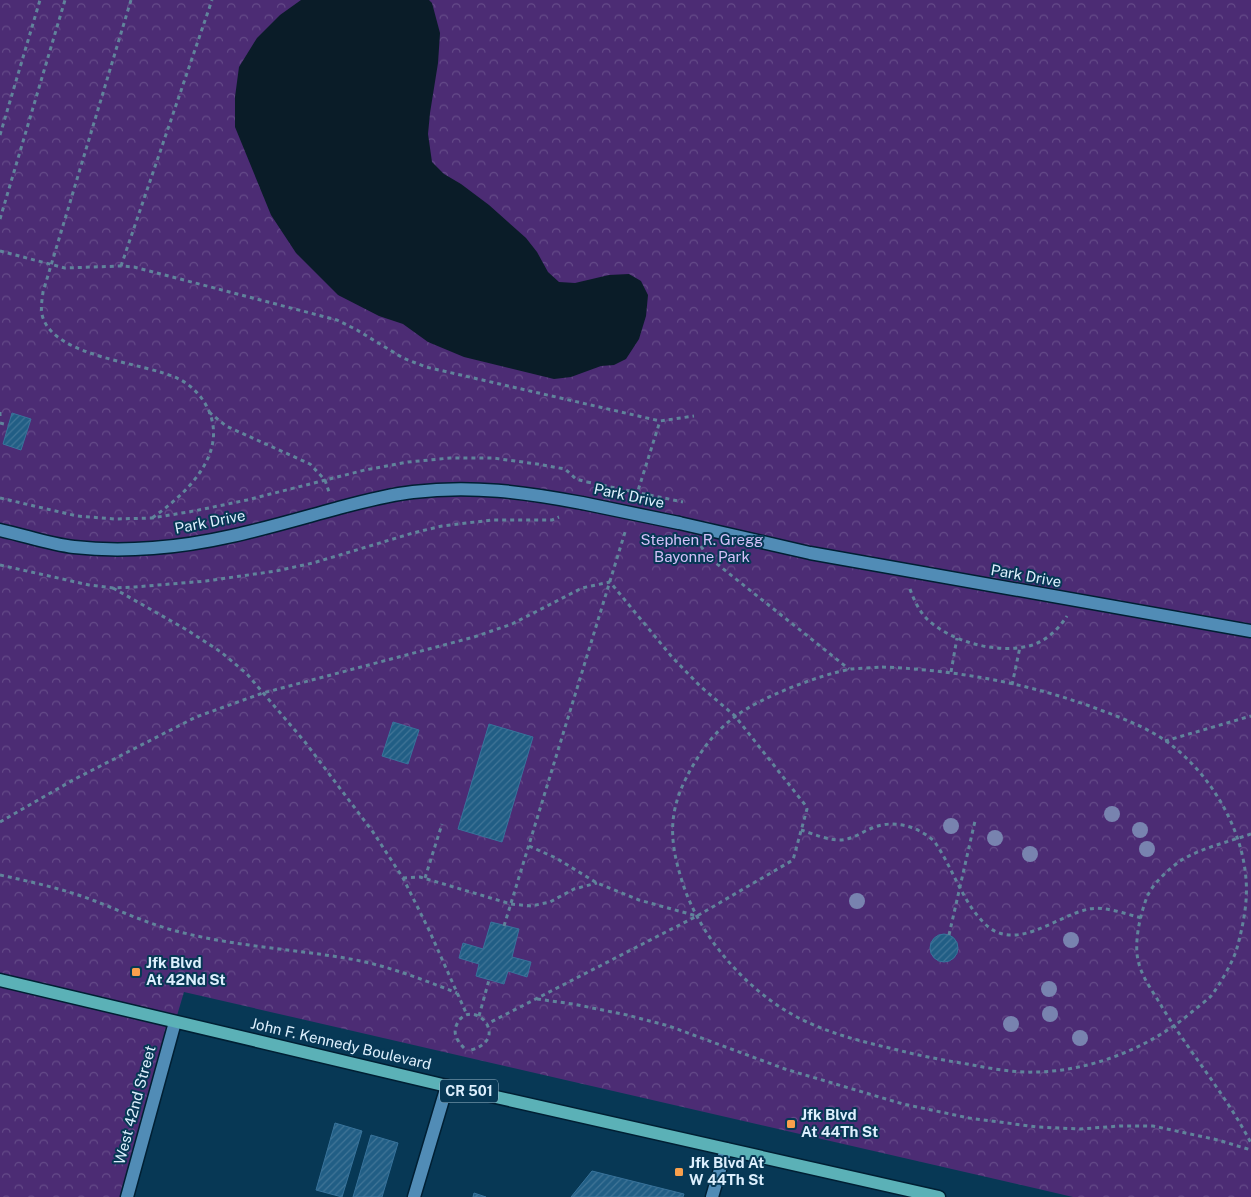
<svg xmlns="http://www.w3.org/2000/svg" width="1251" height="1197" viewBox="0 0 1251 1197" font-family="'Public Sans',sans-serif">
  <defs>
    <pattern id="forest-crowns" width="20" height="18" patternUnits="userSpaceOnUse" patternTransform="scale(1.25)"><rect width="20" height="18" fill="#4c2c74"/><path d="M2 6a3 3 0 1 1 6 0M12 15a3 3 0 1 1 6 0" fill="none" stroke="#654b89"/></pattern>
    <pattern id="building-hatch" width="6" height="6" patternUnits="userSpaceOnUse" patternTransform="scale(1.25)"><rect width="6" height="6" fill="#215e85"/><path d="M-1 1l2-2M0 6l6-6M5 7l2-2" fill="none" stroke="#417597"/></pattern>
  </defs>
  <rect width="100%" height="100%" fill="#073855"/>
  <path fill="url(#forest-crowns)" d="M 0,0 L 1251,0 L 1251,1197 L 1073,1197 L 184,992 L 123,1197 L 0,1197 Z"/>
  <path fill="#0a1c28" d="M 301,0 L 429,0 L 432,3 L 440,33 L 438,63 L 430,113 L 428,134 L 432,162 L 444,174 L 461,184 L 489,205 L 526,238 L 537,252 L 548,272 L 559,282 L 575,283 L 609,275 L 629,274 L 641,281 L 648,295 L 646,316 L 639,339 L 626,359 L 614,365 L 601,366 L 571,377 L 554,379 L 464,357 L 428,342 L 403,324 L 379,316 L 338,295 L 296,253 L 271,215 L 235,127 L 235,97 L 239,67 L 257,38 L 280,15 Z"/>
  <g fill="url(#building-hatch)" stroke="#38739b">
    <path d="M 12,413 L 31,419 L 21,450 L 3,444 Z"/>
    <path d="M 393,722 L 419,730 L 408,764 L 382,756 Z"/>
    <path d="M 489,724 L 533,737 L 502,842 L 458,829 Z"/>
    <path d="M 491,922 L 519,929 L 512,957 L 531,962 L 527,977 L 508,971 L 504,984 L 476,976 L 479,964 L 459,958 L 463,943 L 483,949 Z"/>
    <circle cx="944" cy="948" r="14"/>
    <path d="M 335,1123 L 362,1131 L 342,1197 L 316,1190 Z"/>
    <path d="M 371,1135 L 398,1143 L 382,1197 L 353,1197 Z"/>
    <path d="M 592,1171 L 684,1194 L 683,1197 L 571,1197 Z"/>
    <path d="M 474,1193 L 486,1197 L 473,1197 Z"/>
  </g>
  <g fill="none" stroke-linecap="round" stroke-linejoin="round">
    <g stroke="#001f33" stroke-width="15">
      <g id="minor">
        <path d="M 679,523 L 810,553 L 1251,631"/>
        <path d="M 0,530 C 24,535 49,544 74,547 C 100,550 127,550 153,548 C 215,544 276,525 335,509 C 361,502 386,495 413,492 C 472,485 524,492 582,503"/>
        <path d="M 127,1197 L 175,1022"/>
        <path d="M 414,1197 L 447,1086"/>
        <path d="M 712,1197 L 726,1149"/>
      </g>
    </g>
    <g stroke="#001f33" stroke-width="15">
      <path id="primary" d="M 0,980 L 447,1086 L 939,1197"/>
    </g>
    <g stroke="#60849b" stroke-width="3" stroke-dasharray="4 4" stroke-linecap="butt">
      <path d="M 131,0 L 43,292 C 42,301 40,309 43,318 C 57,358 144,362 179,379 C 191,385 202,396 208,409 C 229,454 186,494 152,518"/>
      <path d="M 0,135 L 40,0"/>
      <path d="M 0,219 L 65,0"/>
      <path d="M 0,251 L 65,268 L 121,266 L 134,267 L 337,320 L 357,330 L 403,358 L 426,367 L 660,421 L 694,416"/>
      <path d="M 121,266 L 212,0"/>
      <path d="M 0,412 L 0,418"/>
      <path d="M 209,412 L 226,426 L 310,464 L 325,480 L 329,492"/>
      <path d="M 0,423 L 8,425"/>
      <path d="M 636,497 L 660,421"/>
      <path d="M 0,498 L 77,516 L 115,519 L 152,518 L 194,511 L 247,500 L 365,470 L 408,462 L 450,458 L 493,458 L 537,464 L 565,469 L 576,479 L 587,482"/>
      <path d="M 701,546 L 707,556 L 849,669"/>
      <path d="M 0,565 L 89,585 L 113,588 L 135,587 L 206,581 L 276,571 L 313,563 L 413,533 L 442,526 L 492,520 L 552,520 L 559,517"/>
      <path d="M 113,588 L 187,630 L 221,652 L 247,674 L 305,742 L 373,832 L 403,878 L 429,930 L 467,1015"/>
      <path d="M 910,589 C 914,600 919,611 927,619 C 951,642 997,654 1029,646 C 1045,642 1058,630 1067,616"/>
      <path d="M 882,667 C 957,670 1033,684 1103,711 C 1125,719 1147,728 1166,741 C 1209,772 1242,826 1246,879 C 1248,902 1243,926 1237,948 C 1234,960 1219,986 1211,996 C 1206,1001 1199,1006 1193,1011 C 1151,1047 1092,1071 1036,1072 C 1013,1073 989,1068 967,1064 C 943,1060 920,1056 898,1050 C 859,1041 822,1032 788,1012 C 741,984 698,933 682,881 C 667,834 669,805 695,762 C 705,745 719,728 736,716 C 761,697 819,675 851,669 C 861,668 872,668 882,667 Z"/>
      <path d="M 951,672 L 957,638"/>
      <path d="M 1012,685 L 1020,647"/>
      <path d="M 1165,741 L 1251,716"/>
      <path d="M 0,822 L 73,780 L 196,717 L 263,693 L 474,637 L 512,624 L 582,588 L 610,582 L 672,657 L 700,686 L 735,716 L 806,806 L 807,809 L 793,860 L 697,916 L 487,1024"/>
      <path d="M 801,830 C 814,834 833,843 847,839 C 856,837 864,831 872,828 C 894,819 917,826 934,841 C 952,866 961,899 983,922 C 1014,955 1055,916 1089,909 C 1106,906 1125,914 1142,918"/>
      <path d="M 1251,834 C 1228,842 1201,848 1180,861 C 1168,870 1153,883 1147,897 C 1140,915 1133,945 1139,964 C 1143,979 1154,993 1162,1007 C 1190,1053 1226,1095 1251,1143"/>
      <path d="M 529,846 L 556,858 L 597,883 L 639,900 L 697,916"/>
      <path d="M 0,875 C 32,882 64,889 95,901 C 123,912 151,925 180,932 C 238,947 297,949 356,960 C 391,967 424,980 457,993"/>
      <path d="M 403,878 L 420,877 L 511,904 L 531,906 L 550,902 L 574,889 L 597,883"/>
      <path d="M 425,878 L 442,824"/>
      <path d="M 504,926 L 626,529"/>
      <path d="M 949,935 L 975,821"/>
      <path d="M 537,999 L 573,1004 L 627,1015 L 669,1026 L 785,1069 L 903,1104 L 969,1118 L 1037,1127 L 1080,1129 L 1120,1126 L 1153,1126 L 1218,1140 L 1251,1150"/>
      <path d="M 479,1016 L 489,980"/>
      <path d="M 464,1048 C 458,1042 452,1034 457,1024 C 471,995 513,1038 471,1050"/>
    </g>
    <use href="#minor" stroke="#518cb6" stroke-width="12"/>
    <use href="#primary" stroke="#5bb1b7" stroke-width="12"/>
    <g stroke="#001f33" stroke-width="15" stroke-linecap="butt">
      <path id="minor-bridge" d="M 582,503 L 679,523"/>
    </g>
    <path stroke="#60849b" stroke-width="3" stroke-dasharray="4 4" stroke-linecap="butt" d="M 587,482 L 683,502"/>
    <use href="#minor-bridge" stroke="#518cb6" stroke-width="12"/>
  </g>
  <g fill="#7883af">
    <circle cx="1112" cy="814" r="8"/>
    <circle cx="951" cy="826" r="8"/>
    <circle cx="1140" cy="830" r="8"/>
    <circle cx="995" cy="838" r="8"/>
    <circle cx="1147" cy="849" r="8"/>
    <circle cx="1030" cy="854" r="8"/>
    <circle cx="857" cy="901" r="8"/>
    <circle cx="1071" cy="940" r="8"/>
    <circle cx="1049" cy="989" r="8"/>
    <circle cx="1050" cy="1014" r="8"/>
    <circle cx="1011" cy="1024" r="8"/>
    <circle cx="1080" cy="1038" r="8"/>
  </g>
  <g fill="#f9a04c" stroke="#073855" stroke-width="2">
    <rect x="131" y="967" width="10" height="10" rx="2.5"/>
    <rect x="786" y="1119" width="10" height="10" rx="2.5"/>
    <rect x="674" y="1167" width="10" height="10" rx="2.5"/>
  </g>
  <g text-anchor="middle" stroke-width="4" stroke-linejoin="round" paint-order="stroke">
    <rect fill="#073855" stroke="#9db8cb" stroke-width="1" x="440" y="1079.5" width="58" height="23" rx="4"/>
    <g font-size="14" font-weight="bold" fill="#ddeffd">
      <text x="469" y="1096">CR 501</text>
    </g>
    <g font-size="15" fill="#ddeffd" stroke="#073855">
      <text transform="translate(629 496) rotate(12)" y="5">Park Drive</text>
      <text transform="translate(210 522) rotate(-11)" y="5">Park Drive</text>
      <text transform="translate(1026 576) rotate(10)" y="5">Park Drive</text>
      <text transform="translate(341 1044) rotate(13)" y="5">John F. Kennedy Boulevard</text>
      <text transform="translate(135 1105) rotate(-75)" y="5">West 42nd Street</text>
    </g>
    <g font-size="15" fill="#d4c0f8" stroke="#073855">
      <text x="702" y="545">Stephen R. Gregg<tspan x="702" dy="17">Bayonne Park</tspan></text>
    </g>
    <g font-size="15" font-weight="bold" fill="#ddeffd" stroke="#073855" text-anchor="start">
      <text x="146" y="968">Jfk Blvd<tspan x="146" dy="17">At 42Nd St</tspan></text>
      <text x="801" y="1120">Jfk Blvd<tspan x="801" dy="17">At 44Th St</tspan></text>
      <text x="689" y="1168">Jfk Blvd At<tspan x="689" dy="17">W 44Th St</tspan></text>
    </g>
  </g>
</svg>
